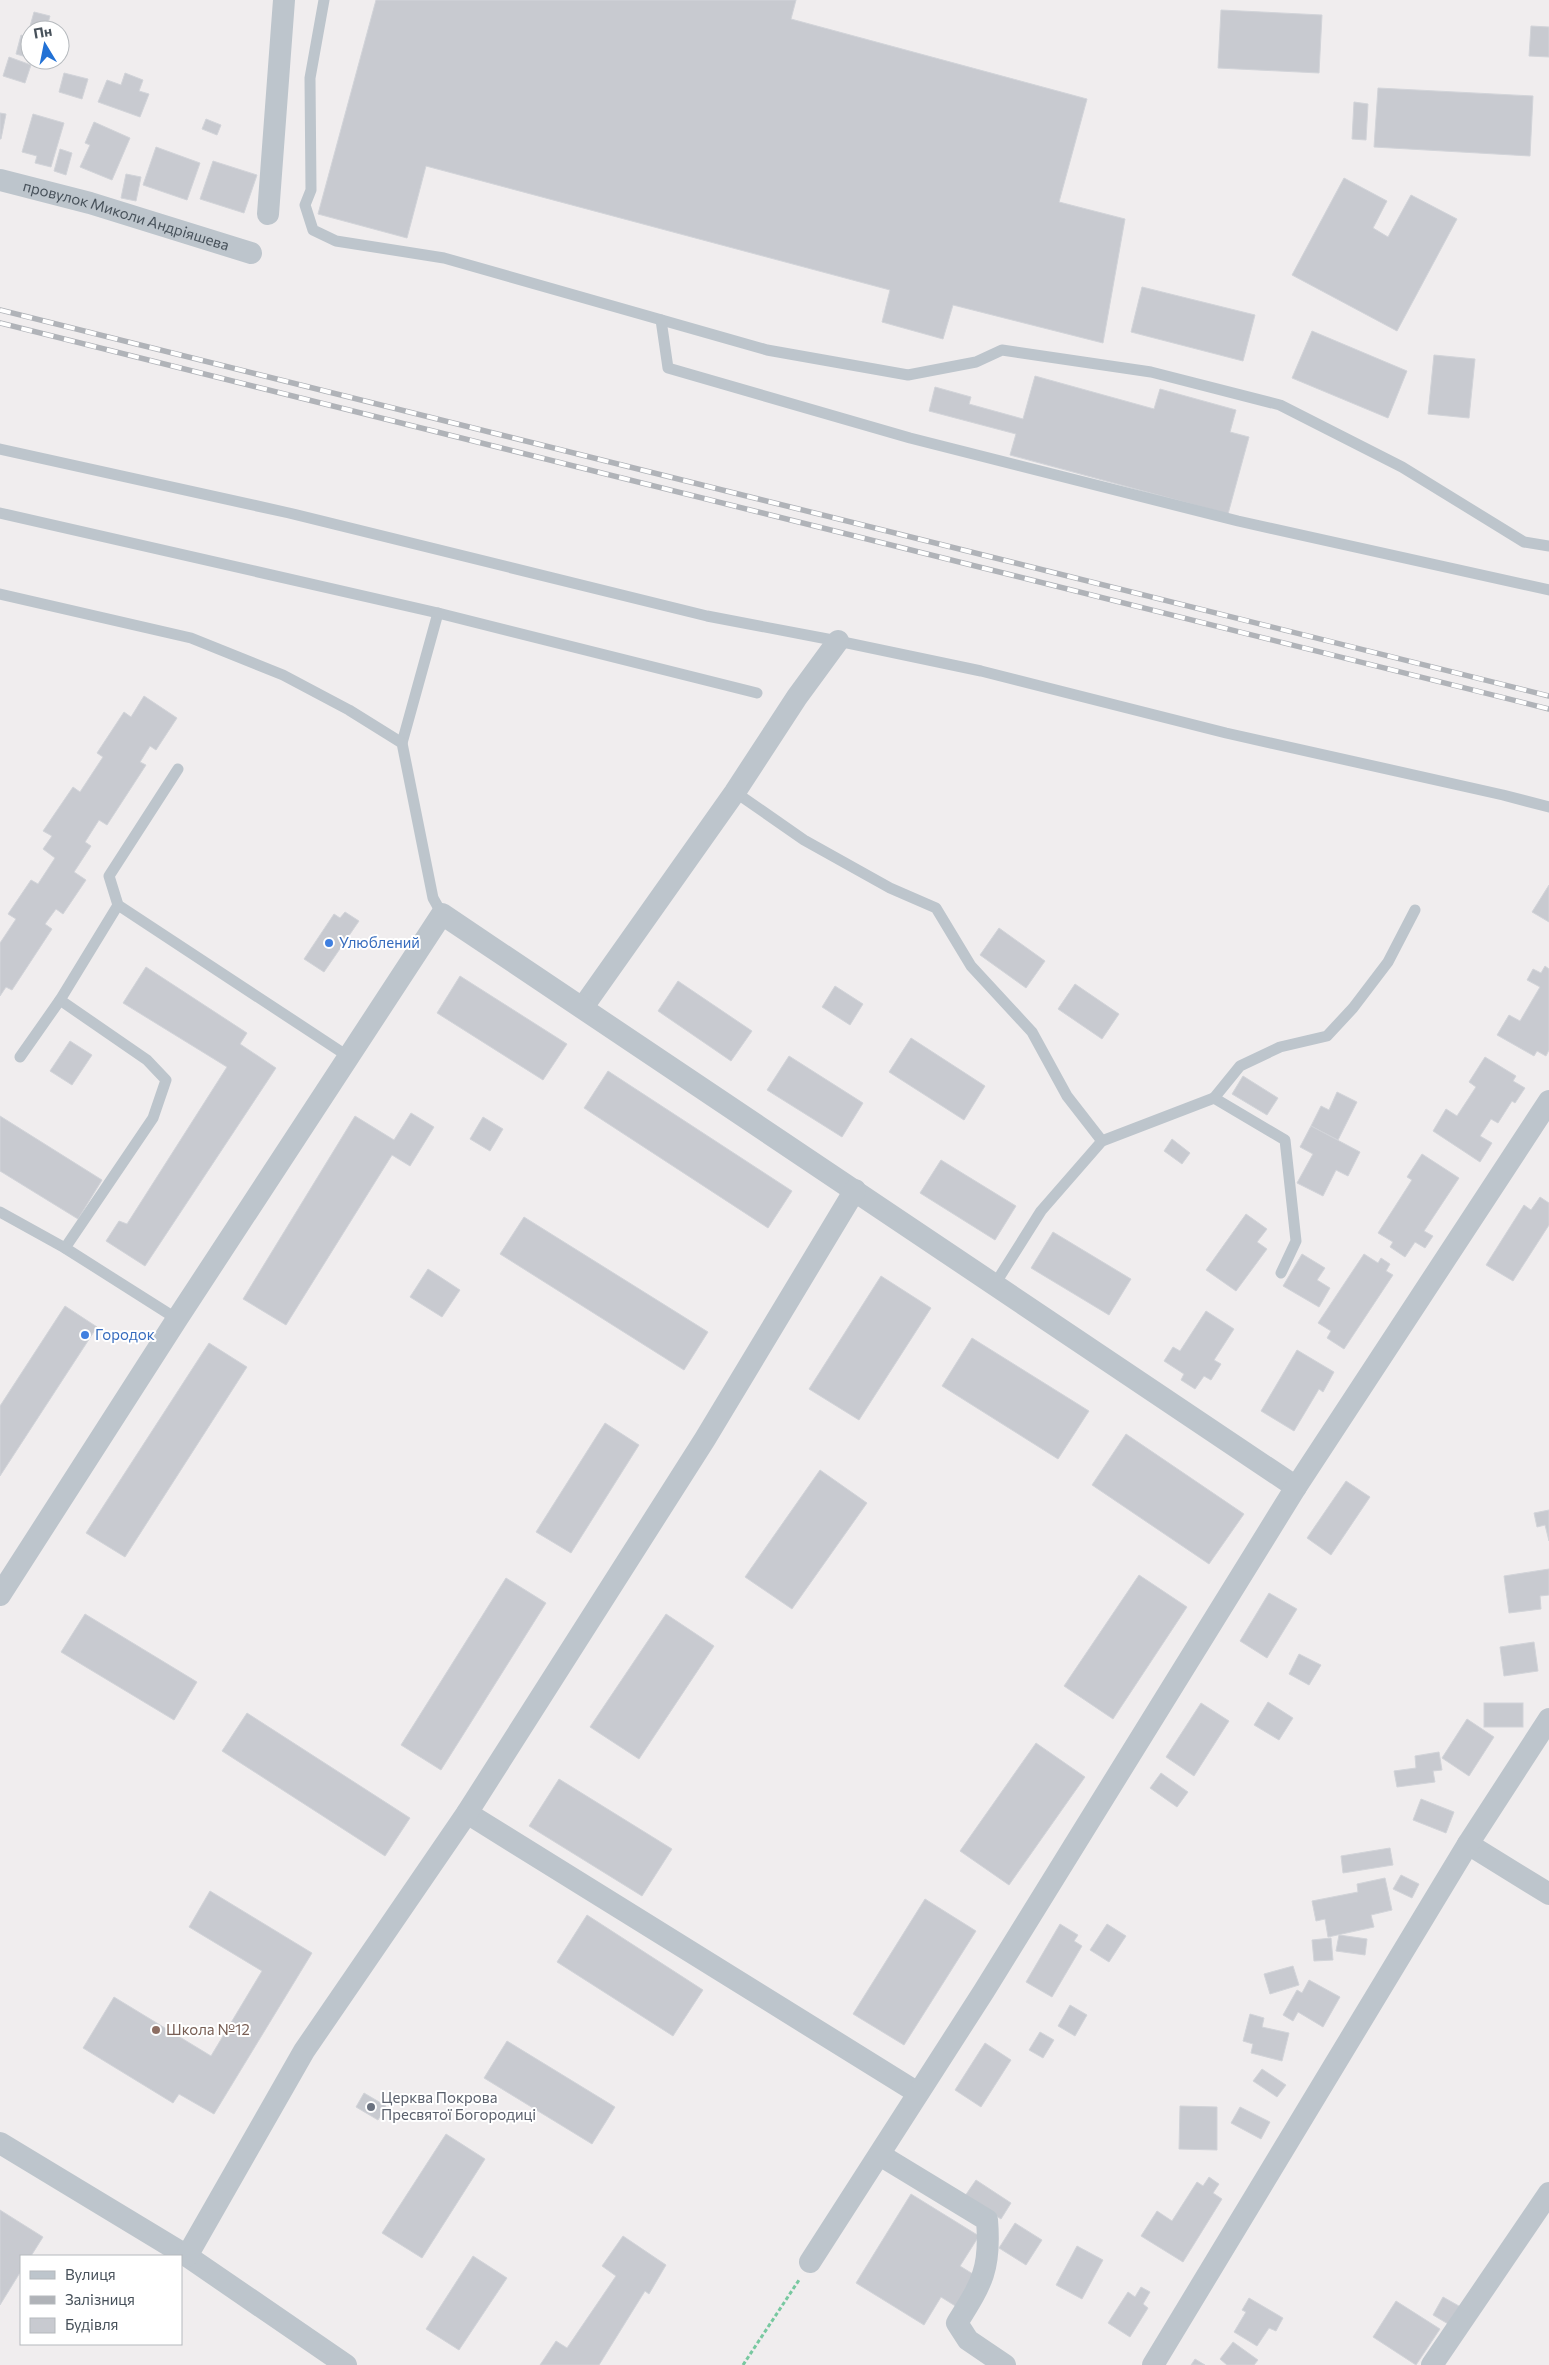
<svg xmlns="http://www.w3.org/2000/svg" width="1549" height="2365" viewBox="0 0 1549 2365" font-family="Commissioner,sans-serif">
  <rect width="100%" height="100%" fill="#f0edee"/>
  <g fill="#c8cad0" stroke="#d2d4d9">
    <path d="M 376,0 L 796,0 L 791,19 L 1087,99 L 1059,202 L 1125,219 L 1103,343 L 953,305 L 943,339 L 882,322 L 890,290 L 426,166 L 407,238 L 318,214 Z"/>
    <path d="M 1221,10 L 1322,15 L 1319,73 L 1218,68 Z"/>
    <path d="M 34,12 L 50,16 L 46,30 L 30,30 L 30,58 L 16,54 L 21,35 L 27,37 Z"/>
    <path d="M 1531,26 L 1549,27 L 1549,57 L 1529,56 Z"/>
    <path d="M 9,57 L 31,65 L 25,83 L 3,76 Z"/>
    <path d="M 64,73 L 88,79 L 82,99 L 59,92 Z"/>
    <path d="M 125,73 L 143,80 L 139,91 L 149,94 L 140,117 L 98,102 L 107,80 L 121,85 Z"/>
    <path d="M 1378,88 L 1533,96 L 1530,156 L 1374,147 Z"/>
    <path d="M 1354,102 L 1368,104 L 1366,140 L 1352,139 Z"/>
    <path d="M 0,113 L 6,114 L 1,139 L 0,139 Z"/>
    <path d="M 33,114 L 64,123 L 51,167 L 35,163 L 37,156 L 22,152 Z"/>
    <path d="M 206,119 L 221,125 L 217,135 L 202,129 Z"/>
    <path d="M 94,122 L 130,138 L 112,180 L 80,167 L 90,145 L 85,143 Z"/>
    <path d="M 156,147 L 200,163 L 187,200 L 143,185 Z"/>
    <path d="M 60,149 L 72,153 L 66,175 L 54,171 Z"/>
    <path d="M 213,161 L 257,175 L 244,213 L 200,199 Z"/>
    <path d="M 126,174 L 141,177 L 136,201 L 121,198 Z"/>
    <path d="M 1344,178 L 1387,201 L 1373,228 L 1388,237 L 1411,195 L 1457,219 L 1397,331 L 1292,275 Z"/>
    <path d="M 1142,287 L 1255,315 L 1243,361 L 1131,332 Z"/>
    <path d="M 1312,331 L 1407,371 L 1388,418 L 1292,378 Z"/>
    <path d="M 1434,355 L 1475,359 L 1469,418 L 1428,414 Z"/>
    <path d="M 1035,376 L 1154,409 L 1160,389 L 1236,410 L 1230,432 L 1249,437 L 1228,514 L 1010,455 L 1016,434 L 929,411 L 935,387 L 971,397 L 969,404 L 1023,419 Z"/>
    <path d="M 144,696 L 177,718 L 156,750 L 150,746 L 140,762 L 146,765 L 107,825 L 99,820 L 85,842 L 91,846 L 74,872 L 86,880 L 63,914 L 56,909 L 45,924 L 52,929 L 12,990 L 6,987 L 0,996 L 0,943 L 16,919 L 8,914 L 31,880 L 38,884 L 55,858 L 43,849 L 52,836 L 43,831 L 73,787 L 80,792 L 103,757 L 97,753 L 124,712 L 131,717 Z"/>
    <path d="M 1549,885 L 1549,922 L 1532,912 Z"/>
    <path d="M 345,912 L 359,921 L 324,972 L 304,959 L 334,914 L 340,918 Z"/>
    <path d="M 999,928 L 1045,961 L 1026,988 L 980,955 Z"/>
    <path d="M 1545,966 L 1549,969 L 1549,1050 L 1546,1056 L 1537,1051 L 1534,1056 L 1497,1035 L 1509,1015 L 1520,1021 L 1540,987 L 1527,980 L 1533,969 L 1541,973 Z"/>
    <path d="M 146,967 L 247,1033 L 240,1044 L 276,1068 L 145,1266 L 106,1241 L 119,1221 L 127,1224 L 227,1067 L 123,1003 Z"/>
    <path d="M 460,976 L 567,1044 L 543,1080 L 437,1013 Z"/>
    <path d="M 678,981 L 752,1031 L 731,1061 L 658,1011 Z"/>
    <path d="M 1075,984 L 1119,1014 L 1102,1039 L 1058,1009 Z"/>
    <path d="M 835,986 L 863,1004 L 850,1025 L 822,1007 Z"/>
    <path d="M 911,1038 L 985,1086 L 964,1120 L 889,1072 Z"/>
    <path d="M 70,1041 L 92,1055 L 72,1085 L 50,1071 Z"/>
    <path d="M 789,1056 L 863,1103 L 842,1137 L 767,1090 Z"/>
    <path d="M 1485,1057 L 1516,1076 L 1513,1081 L 1525,1088 L 1515,1103 L 1512,1101 L 1498,1123 L 1491,1119 L 1480,1136 L 1492,1143 L 1480,1162 L 1433,1131 L 1446,1109 L 1457,1116 L 1476,1087 L 1469,1082 Z"/>
    <path d="M 608,1071 L 792,1191 L 768,1228 L 584,1108 Z"/>
    <path d="M 1243,1076 L 1278,1098 L 1267,1115 L 1232,1094 Z"/>
    <path d="M 1337,1092 L 1357,1102 L 1338,1140 L 1311,1126 L 1321,1106 L 1329,1110 Z"/>
    <path d="M 411,1113 L 434,1127 L 410,1166 L 392,1155 L 286,1325 L 243,1299 L 355,1116 L 394,1140 Z"/>
    <path d="M 0,1116 L 102,1180 L 78,1219 L 0,1171 Z"/>
    <path d="M 483,1117 L 503,1129 L 490,1151 L 470,1139 Z"/>
    <path d="M 1311,1126 L 1360,1152 L 1348,1176 L 1336,1170 L 1323,1196 L 1297,1183 L 1313,1154 L 1300,1147 Z"/>
    <path d="M 1172,1139 L 1190,1153 L 1182,1164 L 1164,1151 Z"/>
    <path d="M 1422,1154 L 1459,1178 L 1424,1231 L 1433,1236 L 1425,1248 L 1415,1242 L 1405,1257 L 1390,1247 L 1393,1242 L 1378,1233 L 1412,1180 L 1407,1177 Z"/>
    <path d="M 941,1160 L 1016,1206 L 995,1240 L 920,1193 Z"/>
    <path d="M 1540,1197 L 1549,1203 L 1549,1225 L 1513,1281 L 1486,1265 L 1524,1205 L 1531,1210 Z"/>
    <path d="M 1246,1214 L 1267,1229 L 1257,1242 L 1267,1249 L 1236,1291 L 1206,1270 Z"/>
    <path d="M 524,1217 L 708,1332 L 684,1370 L 500,1254 Z"/>
    <path d="M 1053,1232 L 1131,1279 L 1109,1315 L 1031,1268 Z"/>
    <path d="M 1302,1254 L 1325,1268 L 1317,1280 L 1330,1288 L 1319,1307 L 1283,1286 Z"/>
    <path d="M 1364,1254 L 1378,1263 L 1381,1258 L 1390,1264 L 1386,1271 L 1393,1275 L 1344,1349 L 1327,1338 L 1331,1331 L 1318,1323 Z"/>
    <path d="M 428,1269 L 460,1290 L 442,1317 L 410,1297 Z"/>
    <path d="M 881,1276 L 931,1308 L 859,1420 L 809,1389 Z"/>
    <path d="M 65,1306 L 97,1327 L 0,1476 L 0,1406 Z"/>
    <path d="M 1206,1311 L 1234,1329 L 1214,1360 L 1221,1364 L 1211,1380 L 1204,1376 L 1195,1389 L 1181,1380 L 1184,1374 L 1164,1361 L 1173,1347 L 1180,1351 Z"/>
    <path d="M 972,1338 L 1089,1411 L 1058,1459 L 942,1386 Z"/>
    <path d="M 209,1343 L 247,1367 L 125,1557 L 86,1533 Z"/>
    <path d="M 1297,1350 L 1334,1372 L 1323,1392 L 1319,1389 L 1294,1431 L 1261,1411 Z"/>
    <path d="M 605,1423 L 639,1445 L 571,1553 L 536,1532 Z"/>
    <path d="M 1126,1434 L 1244,1514 L 1209,1564 L 1092,1485 Z"/>
    <path d="M 820,1470 L 867,1503 L 792,1609 L 745,1577 Z"/>
    <path d="M 1346,1481 L 1370,1497 L 1331,1555 L 1307,1538 Z"/>
    <path d="M 1549,1510 L 1549,1541 L 1545,1525 L 1537,1527 L 1534,1513 Z"/>
    <path d="M 1549,1569 L 1549,1595 L 1540,1596 L 1541,1609 L 1509,1613 L 1504,1576 Z"/>
    <path d="M 1139,1575 L 1187,1607 L 1113,1719 L 1064,1686 Z"/>
    <path d="M 506,1578 L 546,1603 L 441,1770 L 401,1745 Z"/>
    <path d="M 1269,1593 L 1297,1609 L 1267,1658 L 1240,1641 Z"/>
    <path d="M 85,1614 L 197,1682 L 174,1720 L 61,1652 Z"/>
    <path d="M 666,1614 L 714,1646 L 639,1759 L 590,1727 Z"/>
    <path d="M 1534,1642 L 1538,1671 L 1504,1676 L 1500,1647 Z"/>
    <path d="M 1299,1654 L 1321,1665 L 1309,1685 L 1289,1674 Z"/>
    <path d="M 1268,1702 L 1293,1718 L 1279,1740 L 1254,1725 Z"/>
    <path d="M 1201,1703 L 1229,1721 L 1194,1776 L 1166,1757 Z"/>
    <rect x="1484" y="1703" width="39" height="24"/>
    <path d="M 247,1713 L 410,1818 L 385,1856 L 222,1751 Z"/>
    <path d="M 1467,1719 L 1494,1737 L 1469,1776 L 1442,1758 Z"/>
    <path d="M 1036,1743 L 1085,1777 L 1009,1885 L 960,1851 Z"/>
    <path d="M 1439,1752 L 1442,1770 L 1433,1771 L 1435,1782 L 1397,1787 L 1394,1771 L 1416,1768 L 1415,1756 Z"/>
    <path d="M 1161,1773 L 1188,1792 L 1177,1807 L 1150,1788 Z"/>
    <path d="M 559,1779 L 672,1849 L 642,1896 L 529,1826 Z"/>
    <path d="M 1421,1799 L 1454,1812 L 1446,1833 L 1413,1820 Z"/>
    <path d="M 1390,1848 L 1393,1865 L 1343,1873 L 1341,1856 Z"/>
    <path d="M 1401,1875 L 1419,1884 L 1412,1898 L 1393,1889 Z"/>
    <path d="M 1385,1878 L 1392,1910 L 1371,1915 L 1374,1927 L 1328,1937 L 1325,1919 L 1316,1921 L 1312,1901 L 1358,1892 L 1357,1884 Z"/>
    <path d="M 210,1891 L 312,1953 L 214,2114 L 179,2094 L 173,2103 L 83,2048 L 114,1997 L 211,2056 L 262,1971 L 189,1927 Z"/>
    <path d="M 925,1899 L 976,1931 L 904,2045 L 853,2014 Z"/>
    <path d="M 587,1915 L 703,1990 L 673,2036 L 557,1962 Z"/>
    <path d="M 1060,1924 L 1078,1935 L 1074,1941 L 1082,1946 L 1052,1997 L 1026,1982 Z"/>
    <path d="M 1107,1924 L 1126,1936 L 1109,1962 L 1090,1950 Z"/>
    <path d="M 1339,1935 L 1367,1939 L 1365,1955 L 1336,1951 Z"/>
    <path d="M 1331,1938 L 1333,1960 L 1314,1961 L 1312,1940 Z"/>
    <path d="M 1293,1966 L 1299,1985 L 1270,1994 L 1264,1974 Z"/>
    <path d="M 1309,1980 L 1340,1997 L 1323,2027 L 1298,2012 L 1293,2021 L 1283,2015 L 1297,1990 L 1302,1993 Z"/>
    <path d="M 1070,2005 L 1087,2015 L 1075,2036 L 1058,2026 Z"/>
    <path d="M 1250,2014 L 1264,2018 L 1262,2027 L 1289,2033 L 1282,2061 L 1251,2053 L 1253,2044 L 1243,2041 Z"/>
    <path d="M 1040,2032 L 1054,2040 L 1043,2058 L 1029,2050 Z"/>
    <path d="M 507,2041 L 615,2107 L 592,2144 L 484,2078 Z"/>
    <path d="M 985,2043 L 1011,2060 L 981,2107 L 955,2090 Z"/>
    <path d="M 1262,2069 L 1286,2085 L 1277,2097 L 1253,2081 Z"/>
    <path d="M 364,2093 L 386,2106 L 378,2120 L 356,2107 Z"/>
    <path d="M 1180,2106 L 1217,2107 L 1217,2150 L 1179,2149 Z"/>
    <path d="M 1240,2107 L 1270,2122 L 1261,2139 L 1231,2123 Z"/>
    <path d="M 446,2134 L 485,2159 L 422,2258 L 382,2233 Z"/>
    <path d="M 1209,2177 L 1219,2184 L 1213,2193 L 1222,2199 L 1183,2262 L 1141,2236 L 1157,2211 L 1172,2221 L 1197,2182 L 1203,2186 Z"/>
    <path d="M 976,2180 L 1011,2203 L 1001,2219 L 965,2196 Z"/>
    <path d="M 911,2194 L 979,2236 L 960,2266 L 976,2276 L 957,2307 L 941,2297 L 924,2325 L 856,2283 Z"/>
    <path d="M 0,2210 L 43,2237 L 31,2256 L 21,2256 L 21,2271 L 0,2305 Z"/>
    <path d="M 1015,2223 L 1042,2240 L 1026,2265 L 999,2248 Z"/>
    <path d="M 623,2236 L 666,2265 L 649,2294 L 645,2291 L 599,2365 L 540,2365 L 556,2341 L 567,2348 L 616,2276 L 602,2266 Z"/>
    <path d="M 1077,2246 L 1103,2260 L 1082,2299 L 1056,2285 Z"/>
    <path d="M 473,2256 L 507,2278 L 459,2350 L 426,2329 Z"/>
    <path d="M 1141,2287 L 1150,2292 L 1143,2304 L 1148,2308 L 1130,2337 L 1108,2323 L 1128,2292 L 1135,2297 Z"/>
    <path d="M 1443,2297 L 1466,2310 L 1455,2328 L 1433,2315 Z"/>
    <path d="M 1249,2298 L 1283,2318 L 1276,2331 L 1269,2328 L 1257,2346 L 1234,2332 L 1246,2312 L 1242,2310 Z"/>
    <path d="M 1396,2301 L 1440,2329 L 1416,2365 L 1373,2337 Z"/>
    <path d="M 1233,2342 L 1258,2360 L 1254,2365 L 1227,2365 L 1220,2359 Z"/>
    <path d="M 1195,2359 L 1205,2365 L 1191,2365 Z"/>
  </g>
  <g fill="none" stroke-linecap="round" stroke-linejoin="round">
    <path stroke="#78c8a0" stroke-width="3" stroke-dasharray="4 2.5" stroke-linecap="butt" d="M 743,2365 L 799,2280"/>
    <g stroke="#bdc5cc" stroke-width="11">
      <path d="M 324,0 L 310,78 L 311,190 L 305,205 L 313,230 L 336,241 L 444,258 L 767,350 L 908,375 L 976,362 L 1002,350 L 1151,372 L 1280,405 L 1402,467 L 1524,542 L 1549,546"/>
      <path d="M 661,320 L 668,368 L 910,438 L 1238,521 L 1549,590"/>
      <path d="M 0,449 L 289,513 L 707,616 L 838,641 L 981,671 L 1226,733 L 1503,795 L 1549,807"/>
      <path d="M 0,513 L 438,613 L 402,743"/>
      <path d="M 0,594 L 191,638 L 283,675 L 349,710 L 402,743 L 433,898 L 442,914"/>
      <path d="M 438,613 L 757,693"/>
      <path d="M 178,769 L 109,876 L 118,905 L 349,1057"/>
      <path d="M 735,792 L 804,840 L 890,888 L 936,908 L 971,966 L 1032,1032 L 1067,1096 L 1102,1141"/>
      <path d="M 60,1000 L 147,1060 L 166,1080 L 153,1118 L 65,1248 L 177,1319"/>
      <path d="M 20,1057 L 60,1000 L 118,905"/>
      <path d="M 1214,1098 L 1240,1066 L 1280,1047 L 1327,1036 L 1353,1008 L 1388,962 L 1415,910"/>
      <path d="M 0,1212 L 65,1248"/>
      <path d="M 995,1284 L 1041,1211 L 1102,1141 L 1214,1098 L 1285,1140 L 1296,1241 L 1281,1273"/>
    </g>
    <g stroke="#bdc5cc" stroke-width="22">
      <path id="s1" d="M 0,180 L 90,203 L 251,253"/>
      <path d="M 268,214 L 284,0"/>
      <path d="M 583,1007 L 735,792 L 797,697 L 838,641"/>
      <path d="M 0,1595 L 177,1319 L 442,914 L 1296,1487"/>
      <path d="M 467,1813 L 918,2093"/>
      <path d="M 1468,1844 L 1549,1894"/>
      <path d="M 0,2143 L 187,2256 L 346,2365"/>
      <path d="M 880,2155 L 987,2220 C 991,2269 982,2283 957,2323 L 968,2340 L 1005,2365"/>
      <path d="M 187,2256 L 304,2051 L 467,1813 L 705,1439 L 855,1190"/>
      <path d="M 810,2262 L 984,1991 L 1296,1487 L 1549,1101"/>
      <path d="M 1153,2365 L 1468,1844 L 1549,1719"/>
      <path d="M 1432,2365 L 1549,2193"/>
    </g>
    <g stroke="#b0b3b8" stroke-width="5.5">
      <g id="rail">
        <path d="M 0,310 L 1549,696"/>
        <path d="M 0,323 L 1549,709"/>
      </g>
    </g>
    <use href="#rail" stroke="#fff" stroke-width="4" stroke-dasharray="11" stroke-linecap="butt"/>
  </g>
  <g fill="#3f7fe0" stroke="#fff" stroke-width="2">
    <circle cx="329" cy="943" r="5"/>
    <circle cx="85" cy="1335" r="5"/>
  </g>
  <circle fill="#8d6e63" stroke="#fff" stroke-width="2" cx="156" cy="2030" r="5"/>
  <circle fill="#6b7280" stroke="#fff" stroke-width="2" cx="371" cy="2107" r="5"/>
  <g text-anchor="middle" stroke-width="4" stroke-linejoin="round" paint-order="stroke">
    <g font-size="15" fill="#47515a" stroke="#fff">
      <text dy="5" stroke="none"><textPath href="#s1" startOffset="131">провулок Миколи Андріяшева</textPath></text>
    </g>
    <g font-size="15" fill="#366cbe" stroke="#fff" text-anchor="start">
      <text x="339" y="948">Улюблений</text>
      <text x="95" y="1340">Городок</text>
    </g>
    <g font-size="15" fill="#785e54" stroke="#fff" text-anchor="start">
      <text x="166" y="2035">Школа №12</text>
    </g>
    <g font-size="15" fill="#5b616d" stroke="#fff" text-anchor="start">
      <text x="381" y="2103">Церква Покрова<tspan x="381" dy="17">Пресвятої Богородиці</tspan></text>
    </g>
  </g>
  <rect x="20" y="2255" width="162" height="90" fill="#ffffff" stroke="#b5b9bd"/>
  <rect x="30" y="2271" width="25" height="8" fill="#bdc5cc" stroke="#b5b9bd"/>
  <text x="65" y="2280" font-size="15" fill="#47515a">Вулиця</text>
  <rect x="30" y="2296" width="25" height="8" fill="#b0b3b8" stroke="#b5b9bd"/>
  <text x="65" y="2305" font-size="15" fill="#47515a">Залізниця</text>
  <rect x="30" y="2318" width="25" height="15" fill="#c8cad0" stroke="#b5b9bd"/>
  <text x="65" y="2330" font-size="15" fill="#47515a">Будівля</text>
  <g transform="translate(45 45) rotate(350)"><circle r="24" fill="#ffffff" stroke="#b5b9bd"/>
  <path d="M0-4L9 19L0 12L-9 19Z" fill="#2271d5"/>
  <text y="-8" font-size="14" font-weight="bold" text-anchor="middle" fill="#47515a">Пн</text>
  </g>
</svg>
